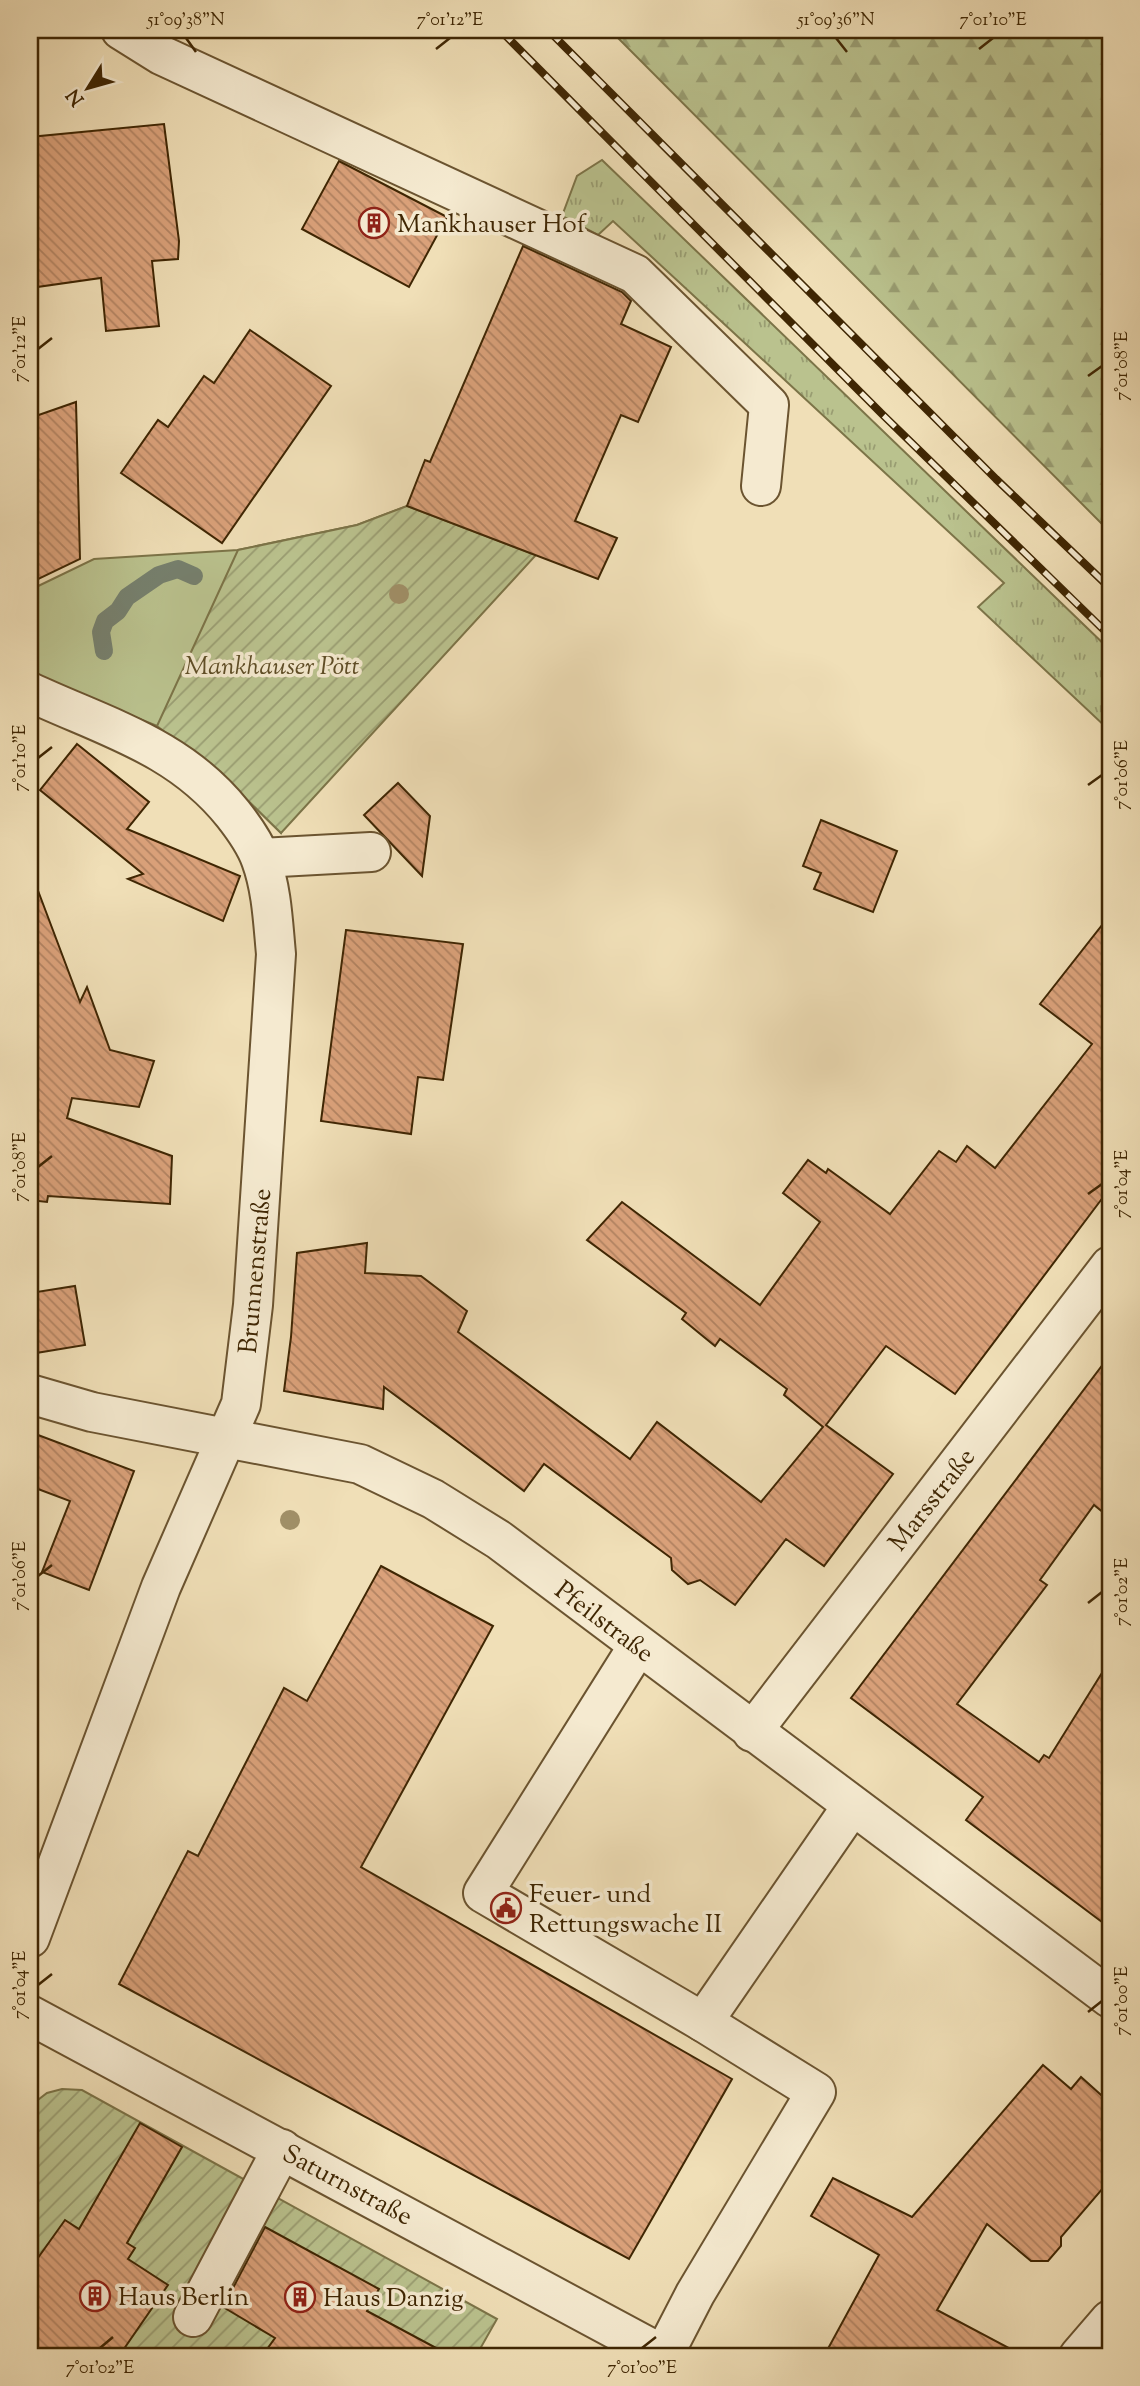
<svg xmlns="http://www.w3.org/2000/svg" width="1140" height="2386" viewBox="0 0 1140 2386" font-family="'Sorts Mill Goudy',serif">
  <defs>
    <pattern id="grass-tufts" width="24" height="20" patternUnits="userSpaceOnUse" patternTransform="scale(1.75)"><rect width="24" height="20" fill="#bac28e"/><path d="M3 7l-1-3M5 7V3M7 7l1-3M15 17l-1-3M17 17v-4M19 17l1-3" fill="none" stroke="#999d72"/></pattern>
    <pattern id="forest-firs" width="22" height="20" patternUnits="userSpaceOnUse" patternTransform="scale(1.75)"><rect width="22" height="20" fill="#bac28e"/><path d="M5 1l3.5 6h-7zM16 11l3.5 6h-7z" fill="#999d72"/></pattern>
    <pattern id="garden-furrows" width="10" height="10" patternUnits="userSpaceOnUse" patternTransform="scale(1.75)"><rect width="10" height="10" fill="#bac28e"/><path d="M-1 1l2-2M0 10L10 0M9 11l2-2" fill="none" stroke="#999d72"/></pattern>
    <pattern id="building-back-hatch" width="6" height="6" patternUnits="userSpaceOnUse" patternTransform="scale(1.75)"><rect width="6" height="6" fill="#daa17a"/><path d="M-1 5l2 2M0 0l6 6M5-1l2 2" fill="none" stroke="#b28362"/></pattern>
  </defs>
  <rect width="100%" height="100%" fill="#f0dfb7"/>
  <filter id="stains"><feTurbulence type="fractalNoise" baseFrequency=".00286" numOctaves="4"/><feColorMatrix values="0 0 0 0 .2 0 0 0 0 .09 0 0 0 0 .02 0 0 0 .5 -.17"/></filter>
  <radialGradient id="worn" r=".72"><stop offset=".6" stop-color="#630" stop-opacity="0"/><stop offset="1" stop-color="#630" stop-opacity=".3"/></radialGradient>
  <path fill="url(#grass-tufts)" stroke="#7c7448" stroke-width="2" d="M 602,160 L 1110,650 L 1110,731 L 978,607 L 1004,583 L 613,221 L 598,235 L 562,216 L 577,176 Z"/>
  <path fill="url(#forest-firs)" stroke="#7c7448" stroke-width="2" d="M 610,30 L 1110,30 L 1110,532 Z"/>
  <path fill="#bac28e" stroke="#7c7448" stroke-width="2" d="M 407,506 L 281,833 L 229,782 L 157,726 L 30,675 L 30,590 L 94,559 L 238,550 L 357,525 Z"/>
  <g fill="url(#garden-furrows)" stroke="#7c7448" stroke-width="2">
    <path d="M 407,506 L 536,555 L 281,833 L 229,782 L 157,726 L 238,550 L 357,525 Z"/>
    <path d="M 62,2089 L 82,2090 L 497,2319 L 476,2356 L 30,2356 L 30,2106 L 47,2093 Z"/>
  </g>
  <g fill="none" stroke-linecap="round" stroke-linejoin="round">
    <path stroke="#76806e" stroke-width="18" d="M 104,651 L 101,632 L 105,621 L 118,611 L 127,597 L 159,575 L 178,569 L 194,576"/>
  </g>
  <g fill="url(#building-back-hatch)" stroke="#3f2603" stroke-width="2">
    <path d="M 164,124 L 179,241 L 178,259 L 152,261 L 159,326 L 106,331 L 101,278 L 30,288 L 30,137 Z"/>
    <path d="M 339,161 L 447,217 L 409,287 L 302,229 Z"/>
    <path d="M 523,246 L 622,292 L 631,301 L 621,324 L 671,347 L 638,422 L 621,415 L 575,521 L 617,538 L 598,579 L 407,506 L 425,460 L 430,462 Z"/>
    <path d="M 250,330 L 331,386 L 222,543 L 121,473 L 158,420 L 168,427 L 204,376 L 214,383 Z"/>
    <path d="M 76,402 L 80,559 L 30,583 L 30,418 Z"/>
    <path d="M 77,744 L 149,802 L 127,829 L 240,876 L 223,921 L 128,879 L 143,874 L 40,790 Z"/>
    <path d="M 398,783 L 430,816 L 422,876 L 364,815 Z"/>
    <path d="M 821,820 L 897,851 L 873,912 L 814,889 L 821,873 L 803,866 Z"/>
    <path d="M 34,880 L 80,1002 L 87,987 L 110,1050 L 154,1061 L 139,1107 L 72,1098 L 67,1118 L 172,1156 L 170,1204 L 48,1196 L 47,1202 L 30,1200 L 30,881 Z"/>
    <path d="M 1110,915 L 1110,1188 L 955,1394 L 886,1346 L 826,1425 L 893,1474 L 824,1566 L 786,1539 L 735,1605 L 700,1580 L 688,1584 L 672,1570 L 671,1558 L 544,1464 L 524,1491 L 384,1387 L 383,1409 L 284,1391 L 291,1337 L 297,1253 L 367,1243 L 365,1273 L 421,1276 L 467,1311 L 458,1332 L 630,1459 L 657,1422 L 761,1502 L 823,1427 L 784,1395 L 787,1389 L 720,1339 L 715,1346 L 682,1319 L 686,1313 L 587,1240 L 622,1202 L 760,1305 L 820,1222 L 783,1193 L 808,1160 L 826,1173 L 828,1169 L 890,1214 L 939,1151 L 956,1162 L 967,1146 L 995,1168 L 1092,1044 L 1040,1004 Z"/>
    <path d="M 346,930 L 463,944 L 443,1080 L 418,1077 L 411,1134 L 321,1121 Z"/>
    <path d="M 75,1286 L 85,1345 L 30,1354 L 30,1293 Z"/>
    <path d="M 1110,1355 L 1110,1518 L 1094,1505 L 1040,1580 L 1047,1585 L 957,1704 L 1039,1762 L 1044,1755 L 1049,1758 L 1110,1660 L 1110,1928 L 966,1820 L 983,1797 L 851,1698 Z"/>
    <path d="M 30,1432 L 134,1471 L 89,1590 L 42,1572 L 70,1501 L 30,1486 Z"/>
    <path d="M 381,1566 L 493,1626 L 361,1867 L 732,2079 L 629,2259 L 119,1984 L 188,1851 L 198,1856 L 284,1688 L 307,1701 Z"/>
    <path d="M 1043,2065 L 1071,2089 L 1081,2077 L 1110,2103 L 1110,2180 L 1061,2237 L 1061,2246 L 1048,2261 L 1031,2261 L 987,2224 L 937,2310 L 1024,2356 L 824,2356 L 879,2255 L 811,2216 L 833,2178 L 912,2217 Z"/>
    <path d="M 140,2123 L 182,2147 L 127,2243 L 135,2248 L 128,2259 L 168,2285 L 119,2356 L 30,2356 L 30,2269 L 65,2220 L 79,2229 Z"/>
    <path d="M 265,2227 L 379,2289 L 367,2311 L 451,2356 L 262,2356 L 275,2338 L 223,2307 Z"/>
  </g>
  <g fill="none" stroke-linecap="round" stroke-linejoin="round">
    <g stroke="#6b5430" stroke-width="42">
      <g id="minor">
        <path d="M 121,30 L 161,55 L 635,274 L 769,405 L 761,486"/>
        <path d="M 30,692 C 105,727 179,746 233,814 C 244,828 255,843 261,860 C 272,890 273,923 276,954 L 253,1305 L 241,1404 L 161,1587 L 30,1938"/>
        <path d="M 261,858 L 371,852"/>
        <path d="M 30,1394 L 92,1412 L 360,1464 L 433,1499 L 499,1540 L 1110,1998"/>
        <path d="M 638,1646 L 483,1893 L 703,2022 L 816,2092 L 695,2294 L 663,2356"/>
        <path d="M 752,1732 L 1110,1266"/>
        <path d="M 30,2015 L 665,2356"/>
        <path d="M 703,2022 L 852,1806"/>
        <path d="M 193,2317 L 282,2149"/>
        <path d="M 1079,2356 L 1110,2320"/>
      </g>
    </g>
    <use href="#minor" stroke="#f5ead0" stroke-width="38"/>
    <g stroke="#3f2603" stroke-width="8">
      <g id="rail">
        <path d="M 500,30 L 883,415 L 1110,636"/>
        <path d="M 548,30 L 996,479 L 1110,588"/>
      </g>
    </g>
    <use href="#rail" stroke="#f5ead0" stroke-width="5" stroke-dasharray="16" stroke-linecap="butt"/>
  </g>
  <g fill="#a08f67">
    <circle cx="399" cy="594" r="10"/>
    <circle cx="290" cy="1520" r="10"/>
  </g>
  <path fill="none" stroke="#3f2603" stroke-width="2.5" d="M 186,38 L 196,52M 836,38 L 847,52M 436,49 L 450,38M 979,49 L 993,38M 38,349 L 52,338M 1088,376 L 1102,366M 38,758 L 52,747M 1088,785 L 1102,775M 38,1167 L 52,1156M 1088,1194 L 1102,1184M 38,1576 L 52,1565M 1088,1603 L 1102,1592M 38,1985 L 52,1974M 1088,2012 L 1102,2001M 100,2348 L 113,2337M 642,2348 L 656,2337"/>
  <defs>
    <g id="building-ring" transform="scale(1.575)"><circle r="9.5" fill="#f5ead0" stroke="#8f2418" stroke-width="1.5"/><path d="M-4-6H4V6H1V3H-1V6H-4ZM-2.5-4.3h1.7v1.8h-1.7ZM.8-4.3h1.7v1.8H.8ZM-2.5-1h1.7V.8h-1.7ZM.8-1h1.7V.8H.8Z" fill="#8f2418"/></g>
    <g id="civic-ring" transform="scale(1.575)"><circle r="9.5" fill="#f5ead0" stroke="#8f2418" stroke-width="1.5"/><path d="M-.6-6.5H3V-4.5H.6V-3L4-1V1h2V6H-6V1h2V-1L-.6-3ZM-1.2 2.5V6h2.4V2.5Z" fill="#8f2418"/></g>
  </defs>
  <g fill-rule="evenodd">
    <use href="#building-ring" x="374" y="223"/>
    <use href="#civic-ring" x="506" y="1908"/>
    <use href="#building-ring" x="95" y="2296"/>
    <use href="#building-ring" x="300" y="2297"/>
  </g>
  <g text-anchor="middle" stroke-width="7" stroke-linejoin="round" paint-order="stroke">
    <g font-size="26" fill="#3f2603" stroke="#f5ead0" text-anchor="start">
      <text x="397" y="232">Mankhauser Hof</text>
      <text x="529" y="1902">Feuer- und<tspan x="529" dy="30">Rettungswache II</tspan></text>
      <text x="118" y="2305">Haus Berlin</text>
      <text x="323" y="2306">Haus Danzig</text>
    </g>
    <g font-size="26" font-style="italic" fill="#5e4d26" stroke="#f5ead0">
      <text x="272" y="674">Mankhauser Pött</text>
    </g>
    <g font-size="26" fill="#3f2603" stroke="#f5ead0">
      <text transform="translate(254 1271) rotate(-85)" y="9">Brunnenstraße</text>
      <text transform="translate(931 1499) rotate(-52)" y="9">Marsstraße</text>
      <text transform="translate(605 1621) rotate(37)" y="9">Pfeilstraße</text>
      <text transform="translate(348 2184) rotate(28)" y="9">Saturnstraße</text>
    </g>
  </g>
  <rect width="1140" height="2386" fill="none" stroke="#f0dfb7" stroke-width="77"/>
  <g transform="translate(88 88) rotate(233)" stroke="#f5ead0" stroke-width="5" paint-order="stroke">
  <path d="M0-5L12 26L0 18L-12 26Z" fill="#3f2603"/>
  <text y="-10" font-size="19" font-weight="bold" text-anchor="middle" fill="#3f2603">N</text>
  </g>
  <rect x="38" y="38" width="1064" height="2310" fill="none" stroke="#3f2603" stroke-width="2.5"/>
  <g font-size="18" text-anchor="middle" fill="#3f2603">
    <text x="186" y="25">51°09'38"N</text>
    <text x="450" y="25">7°01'12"E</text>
    <text x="836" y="25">51°09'36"N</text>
    <text x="993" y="25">7°01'10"E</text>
    <text transform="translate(19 349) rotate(-90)" y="6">7°01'12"E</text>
    <text transform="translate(1121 366) rotate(-90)" y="6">7°01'08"E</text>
    <text transform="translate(19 758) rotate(-90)" y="6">7°01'10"E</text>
    <text transform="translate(1121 775) rotate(-90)" y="6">7°01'06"E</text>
    <text transform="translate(19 1167) rotate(-90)" y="6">7°01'08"E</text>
    <text transform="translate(1121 1184) rotate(-90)" y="6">7°01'04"E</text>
    <text transform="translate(19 1576) rotate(-90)" y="6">7°01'06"E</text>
    <text transform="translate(1121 1592) rotate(-90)" y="6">7°01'02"E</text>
    <text transform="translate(19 1985) rotate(-90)" y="6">7°01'04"E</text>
    <text transform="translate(1121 2001) rotate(-90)" y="6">7°01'00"E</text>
    <text x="100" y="2373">7°01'02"E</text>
    <text x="642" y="2373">7°01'00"E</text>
  </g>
  <rect width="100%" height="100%" filter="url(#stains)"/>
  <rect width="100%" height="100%" fill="url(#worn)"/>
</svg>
